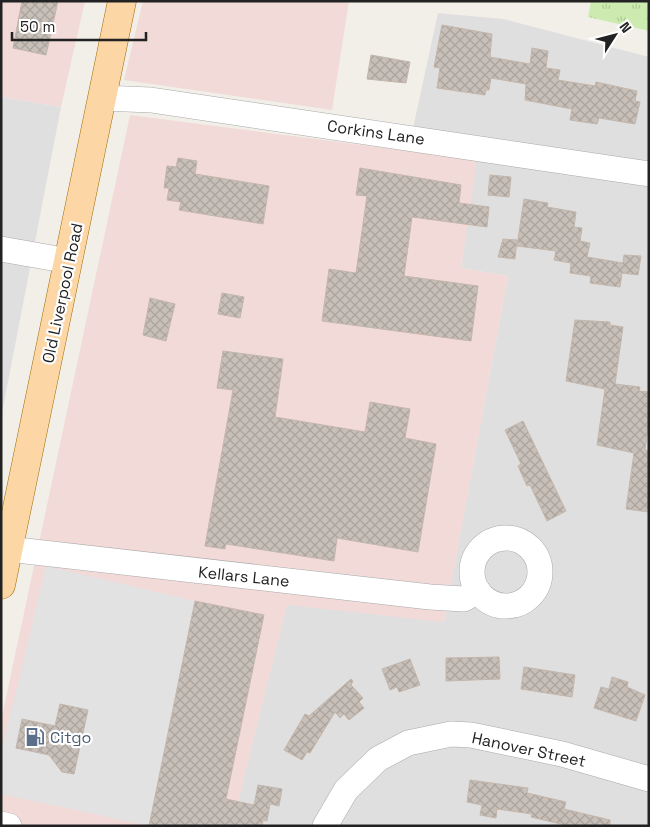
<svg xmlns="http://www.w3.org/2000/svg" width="650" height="827" viewBox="0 0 650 827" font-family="'Space Grotesk',sans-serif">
  <defs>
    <pattern id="grass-tufts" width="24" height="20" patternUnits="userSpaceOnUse" patternTransform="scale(1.25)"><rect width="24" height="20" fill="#cdebb0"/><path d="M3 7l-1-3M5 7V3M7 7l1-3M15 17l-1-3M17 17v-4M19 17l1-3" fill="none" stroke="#b0c997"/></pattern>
    <pattern id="building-cross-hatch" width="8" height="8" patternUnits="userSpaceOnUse" patternTransform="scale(1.25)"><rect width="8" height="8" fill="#c7bfb8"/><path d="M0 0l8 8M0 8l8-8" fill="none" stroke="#aba49e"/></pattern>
  </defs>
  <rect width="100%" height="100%" fill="#f2efe9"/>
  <g fill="#e0dfdf">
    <path d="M 438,13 L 503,19 L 649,57 L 649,826 L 232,826 L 287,604 L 444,621 L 508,276 L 461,268 L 476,160 L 408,151 Z"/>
    <path d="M 1,97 L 61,107 L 1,418 Z"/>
  </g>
  <g fill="#f2dad9">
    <path d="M 1,1 L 85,1 L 61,107 L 1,97 Z"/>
    <path d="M 143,1 L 349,1 L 332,110 L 124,80 Z"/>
    <path d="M 130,115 L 477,160 L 461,268 L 508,276 L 444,622 L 287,605 L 232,826 L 1,826 L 1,721 Z"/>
  </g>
  <path fill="url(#grass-tufts)" d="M 591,1 L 649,1 L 649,31 L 588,17 Z"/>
  <path fill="#e2e2e2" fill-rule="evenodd" d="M 46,566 L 195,601 L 149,826 L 1,794 L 1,754 ZM 60,704 L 88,710 L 74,774 L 62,772 L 49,755 L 16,748 L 22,719 L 55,726 Z"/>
  <g fill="url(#building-cross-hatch)" stroke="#c4b6ab">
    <path d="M 22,1 L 58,1 L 46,55 L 13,48 Z"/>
    <path d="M 442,25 L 492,34 L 490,57 L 530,64 L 532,48 L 548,51 L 546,68 L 560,70 L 558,80 L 595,86 L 596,82 L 637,91 L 635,101 L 640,102 L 635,124 L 599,118 L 597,124 L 570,120 L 572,109 L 525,100 L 526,84 L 491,78 L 489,90 L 486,90 L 485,95 L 437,88 L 440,68 L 434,67 Z"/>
    <path d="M 371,55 L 410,62 L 406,83 L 367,79 Z"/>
    <path d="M 178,158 L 197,161 L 195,174 L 269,186 L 263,224 L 179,210 L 181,202 L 167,200 L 169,188 L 164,188 L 167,166 L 176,167 Z"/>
    <path d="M 360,168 L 461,185 L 459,203 L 489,207 L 487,227 L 412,217 L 404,276 L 478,286 L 471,341 L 322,321 L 329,269 L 356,273 L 367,196 L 356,195 Z"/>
    <path d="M 490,175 L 511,177 L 509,197 L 488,195 Z"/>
    <path d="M 524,199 L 548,203 L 547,207 L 576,212 L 574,227 L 582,228 L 580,241 L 590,243 L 587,257 L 623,263 L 624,255 L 641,256 L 638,275 L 622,273 L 620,287 L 590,283 L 591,276 L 570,273 L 571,263 L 554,260 L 556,251 L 517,246 Z"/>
    <path d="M 503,239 L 517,240 L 515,259 L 498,257 Z"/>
    <path d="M 222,293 L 244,297 L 240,318 L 218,314 Z"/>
    <path d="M 150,298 L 175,304 L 166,341 L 143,335 Z"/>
    <path d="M 575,320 L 610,322 L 610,325 L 623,327 L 615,384 L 640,387 L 639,391 L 649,392 L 649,421 L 645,450 L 649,451 L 649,512 L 626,509 L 634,453 L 597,445 L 605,389 L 566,381 Z"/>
    <path d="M 223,351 L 283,359 L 275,417 L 365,432 L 370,402 L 410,409 L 405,438 L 436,444 L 418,552 L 337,538 L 334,561 L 226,544 L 225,549 L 205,546 L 233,390 L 217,388 Z"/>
    <path d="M 523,421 L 566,511 L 547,521 L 530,485 L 527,486 L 518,466 L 521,464 L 505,430 Z"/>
    <path d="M 195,601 L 264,615 L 226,799 L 254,805 L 258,785 L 282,789 L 279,806 L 270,804 L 267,821 L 263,820 L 262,826 L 149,826 Z"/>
    <path d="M 499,657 L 500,679 L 446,681 L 446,658 Z"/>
    <path d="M 410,659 L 420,685 L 399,692 L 397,687 L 390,690 L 382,669 Z"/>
    <path d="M 524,667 L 575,675 L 572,697 L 521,689 Z"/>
    <path d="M 612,677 L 628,682 L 627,687 L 645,695 L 636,721 L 594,708 L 601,687 L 609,689 Z"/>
    <path d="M 351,679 L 353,681 L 351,685 L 363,698 L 359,702 L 364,708 L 349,720 L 344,714 L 340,718 L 335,712 L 310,753 L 307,752 L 302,760 L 284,750 L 305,714 L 309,716 Z"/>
    <path d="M 60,704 L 88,710 L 74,774 L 62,772 L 49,755 L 16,748 L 22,719 L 55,726 Z"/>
    <path d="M 470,780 L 528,788 L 527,793 L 566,802 L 564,809 L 610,820 L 610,826 L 569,826 L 531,817 L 532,814 L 497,809 L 496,818 L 480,815 L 482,805 L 467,802 Z"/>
  </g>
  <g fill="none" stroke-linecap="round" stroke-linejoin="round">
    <g stroke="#a9a9a9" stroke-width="26">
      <g id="minor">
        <path d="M 102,98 L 151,100 L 649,174"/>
        <path d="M 1,249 L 69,261"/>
        <circle cx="506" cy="572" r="34"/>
        <path d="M 8,549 L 430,597 L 464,599 L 478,591"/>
        <path d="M 1,824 L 9,826"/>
        <path d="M 325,826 L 346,790 L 378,759 L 408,743 L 451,734 L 471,735 L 562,754 L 649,779"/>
      </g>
    </g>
    <g stroke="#a06b00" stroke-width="29">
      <path id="major" d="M 1,585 L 122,1"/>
    </g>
    <use href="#minor" stroke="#fff" stroke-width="25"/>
    <use href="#major" stroke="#fcd6a4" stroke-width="28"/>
  </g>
  <defs>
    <g id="fuel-bare" transform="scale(1.5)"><path d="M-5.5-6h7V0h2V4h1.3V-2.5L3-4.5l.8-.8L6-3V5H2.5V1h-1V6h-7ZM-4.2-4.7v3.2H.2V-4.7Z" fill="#5c6f8a" stroke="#fff" stroke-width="2.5" paint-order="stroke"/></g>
  </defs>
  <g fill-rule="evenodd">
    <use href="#fuel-bare" x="35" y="737"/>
  </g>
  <g text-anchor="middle" stroke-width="4.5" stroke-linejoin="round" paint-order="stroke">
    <g font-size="16" fill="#222" stroke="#fff">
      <text transform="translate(376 132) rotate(8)" y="6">Corkins Lane</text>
      <text transform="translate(62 293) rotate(-78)" y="6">Old Liverpool Road</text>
      <text transform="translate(244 576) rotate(6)" y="6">Kellars Lane</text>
      <text transform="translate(529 749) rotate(12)" y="6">Hanover Street</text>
    </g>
    <g font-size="16" fill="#4e5e75" stroke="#fff" text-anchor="start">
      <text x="50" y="743">Citgo</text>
    </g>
  </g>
  <rect width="650" height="827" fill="none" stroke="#222222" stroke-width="5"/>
  <g transform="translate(615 35) rotate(54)" stroke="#ffffff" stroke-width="4" paint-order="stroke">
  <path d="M0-4L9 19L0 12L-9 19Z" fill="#222222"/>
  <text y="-8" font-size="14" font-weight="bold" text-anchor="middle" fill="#222222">N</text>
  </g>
  <path d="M12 32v8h134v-8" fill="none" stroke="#222222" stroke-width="2.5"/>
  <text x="20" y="32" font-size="15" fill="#222222" stroke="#ffffff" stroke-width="4" paint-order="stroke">50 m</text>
</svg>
